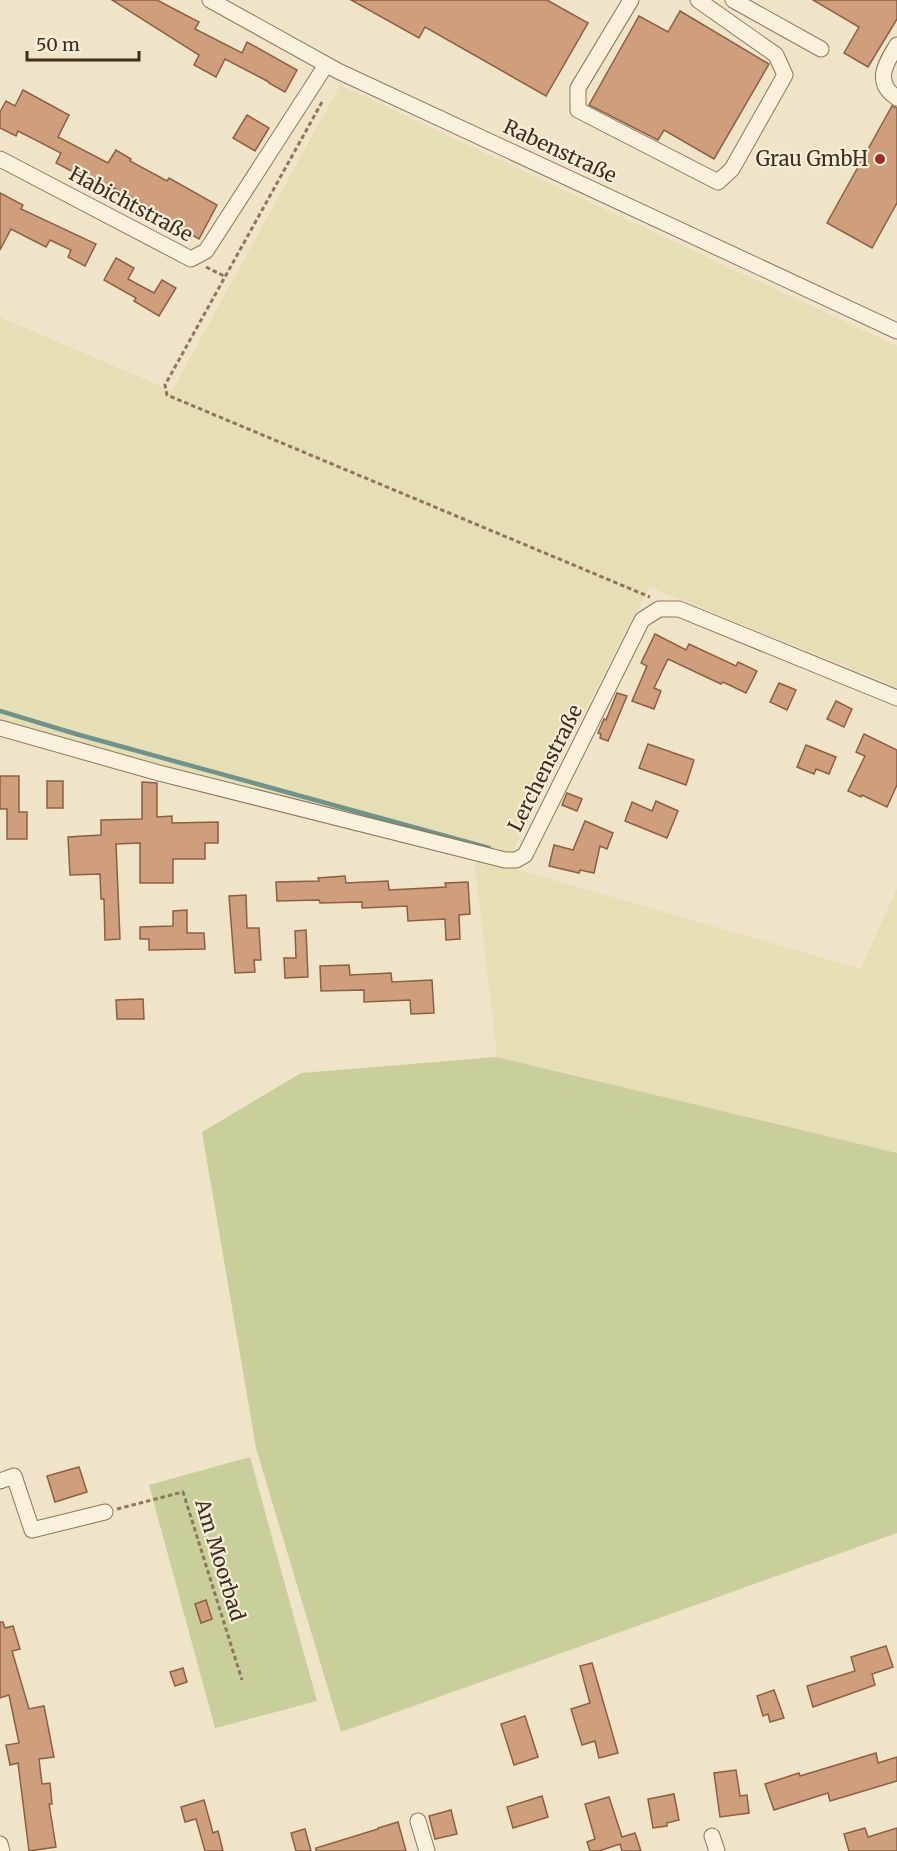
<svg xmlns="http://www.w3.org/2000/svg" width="897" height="1851" viewBox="0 0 897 1851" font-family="Merriweather,serif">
  <rect width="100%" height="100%" fill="#f0e4c8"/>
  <path fill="#e6deb5" d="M 340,85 L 897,346 L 897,687 L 649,587 L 505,866 L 861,969 L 897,888 L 897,1153 L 497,1057 L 474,857 L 156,770 L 0,719 L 0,317 L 172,391 Z"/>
  <g fill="#c9cf9b">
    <path d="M 497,1057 L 897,1153 L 897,1533 L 341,1732 L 256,1448 L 202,1132 L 301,1073 Z"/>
    <path d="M 250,1457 L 317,1701 L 215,1728 L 149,1485 Z"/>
  </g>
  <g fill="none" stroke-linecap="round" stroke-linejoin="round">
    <path stroke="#6f938a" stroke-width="4.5" d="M 0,711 L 76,734 L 489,848"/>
  </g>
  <g fill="#cf9f7d" stroke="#8d5f41" stroke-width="1.5">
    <path d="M 112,0 L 157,0 L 199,22 L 195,29 L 242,53 L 247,42 L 297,70 L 285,92 L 269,83 L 269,82 L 225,59 L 216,77 L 194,65 L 199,55 Z"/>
    <path d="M 351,0 L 547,0 L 588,23 L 546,96 L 425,27 L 419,38 Z"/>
    <path d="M 813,0 L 897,0 L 897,19 L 868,67 L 844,53 L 859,27 Z"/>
    <path d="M 680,11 L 769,64 L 714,159 L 664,130 L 658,140 L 589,105 L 639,16 L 668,32 Z"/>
    <path d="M 23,90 L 69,115 L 58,137 L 108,163 L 116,150 L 131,159 L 130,161 L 167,181 L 169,178 L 217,205 L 199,239 L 151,211 L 152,209 L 114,188 L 112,192 L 78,172 L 77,174 L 56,163 L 61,153 L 18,131 L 16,136 L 0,128 L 0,112 L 6,101 L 15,106 Z"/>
    <path d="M 892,106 L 897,108 L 897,203 L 872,248 L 827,223 Z"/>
    <path d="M 247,115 L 269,128 L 255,151 L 233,138 Z"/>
    <path d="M 0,193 L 23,205 L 21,209 L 96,244 L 85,266 L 68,257 L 71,250 L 50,240 L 46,247 L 11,229 L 0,250 Z"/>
    <path d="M 116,258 L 134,268 L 128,279 L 154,293 L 162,280 L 176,288 L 159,316 L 134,301 L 136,298 L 104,280 Z"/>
    <path d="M 655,634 L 686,650 L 689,644 L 736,666 L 738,662 L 757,671 L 746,693 L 723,682 L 721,684 L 668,659 L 654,688 L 661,691 L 654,709 L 632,701 L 647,666 L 641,663 Z"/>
    <path d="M 779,683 L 796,690 L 787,710 L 770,702 Z"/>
    <path d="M 617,693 L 627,696 L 608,741 L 600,738 L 601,734 L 598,733 L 604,719 L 606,720 Z"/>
    <path d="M 836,701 L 852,709 L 844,727 L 827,719 Z"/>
    <path d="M 864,734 L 897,750 L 897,785 L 887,807 L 862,795 L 861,797 L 848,791 L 865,756 L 856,752 Z"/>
    <path d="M 648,744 L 694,760 L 686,785 L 639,768 Z"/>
    <path d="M 806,745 L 836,757 L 829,774 L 816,769 L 814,774 L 797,767 Z"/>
    <path d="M 0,776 L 19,776 L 19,812 L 27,812 L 27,839 L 7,839 L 7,809 L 0,809 Z"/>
    <rect x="47" y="781" width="16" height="27"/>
    <path d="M 142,782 L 157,783 L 157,817 L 172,816 L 172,823 L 218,822 L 218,843 L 205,843 L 205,859 L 173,859 L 173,883 L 140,883 L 140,843 L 116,844 L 120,939 L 105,940 L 104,899 L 101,899 L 100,874 L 70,875 L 68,837 L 101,835 L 101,820 L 142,819 Z"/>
    <path d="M 567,793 L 582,799 L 577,811 L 562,805 Z"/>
    <path d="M 656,801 L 678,811 L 667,838 L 625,821 L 632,802 L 652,811 Z"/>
    <path d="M 585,821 L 613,833 L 607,849 L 600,846 L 594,873 L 580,870 L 579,873 L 549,866 L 554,845 L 573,850 Z"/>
    <path d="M 345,876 L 346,883 L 388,881 L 389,890 L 446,887 L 445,883 L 468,882 L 470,914 L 459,915 L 460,939 L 446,940 L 445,919 L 408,921 L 407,906 L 362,908 L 362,902 L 320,903 L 319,900 L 277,901 L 276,882 L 319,881 L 318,878 Z"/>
    <path d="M 246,895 L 247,928 L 259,928 L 261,960 L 254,960 L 255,972 L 235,973 L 229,896 Z"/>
    <path d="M 187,910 L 187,933 L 204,933 L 205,949 L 149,950 L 149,939 L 140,939 L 140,927 L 173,926 L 173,911 Z"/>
    <path d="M 306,930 L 308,977 L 285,978 L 284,958 L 296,958 L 295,931 Z"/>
    <path d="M 349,965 L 350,975 L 391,973 L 392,982 L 432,980 L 434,1013 L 411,1014 L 410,1000 L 364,1002 L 364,990 L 321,991 L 320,966 Z"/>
    <path d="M 143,999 L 144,1019 L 117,1019 L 116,1000 Z"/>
    <path d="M 79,1467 L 87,1492 L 55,1502 L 47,1476 Z"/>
    <path d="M 206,1600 L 212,1619 L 201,1623 L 195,1604 Z"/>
    <path d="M 0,1622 L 3,1622 L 5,1628 L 13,1626 L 20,1649 L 12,1651 L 29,1709 L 44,1706 L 54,1757 L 39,1759 L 42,1784 L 50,1783 L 52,1804 L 49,1804 L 56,1847 L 29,1851 L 18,1763 L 10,1765 L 6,1745 L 19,1743 L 9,1695 L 0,1698 Z"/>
    <path d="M 886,1646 L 893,1667 L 872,1674 L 875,1685 L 813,1707 L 807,1686 L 855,1671 L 851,1657 Z"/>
    <path d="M 592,1663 L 618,1753 L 599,1758 L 595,1741 L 582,1745 L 571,1709 L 590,1703 L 580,1666 Z"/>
    <path d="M 183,1668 L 187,1682 L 175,1686 L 170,1672 Z"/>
    <path d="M 774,1690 L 784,1718 L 770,1722 L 768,1714 L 763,1716 L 757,1696 Z"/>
    <path d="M 525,1716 L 538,1757 L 514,1765 L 501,1724 Z"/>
    <path d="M 876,1753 L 878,1763 L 897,1757 L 897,1781 L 830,1801 L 828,1793 L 774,1810 L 765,1784 L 799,1773 L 800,1776 Z"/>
    <path d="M 736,1770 L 740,1796 L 747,1795 L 749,1813 L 720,1817 L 714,1773 Z"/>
    <path d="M 674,1794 L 679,1820 L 667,1823 L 667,1826 L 653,1828 L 648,1799 Z"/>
    <path d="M 542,1796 L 548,1817 L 513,1828 L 507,1807 Z"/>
    <path d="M 609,1797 L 622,1837 L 635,1833 L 641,1851 L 622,1851 L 620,1844 L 599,1851 L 590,1851 L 587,1842 L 595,1839 L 585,1804 Z"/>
    <path d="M 204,1800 L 213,1833 L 218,1831 L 223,1851 L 205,1851 L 196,1819 L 185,1822 L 181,1807 Z"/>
    <path d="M 451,1810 L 457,1834 L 435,1839 L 429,1816 Z"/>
    <path d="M 398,1822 L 406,1851 L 316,1851 L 316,1848 L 378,1829 L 378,1828 Z"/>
    <path d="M 865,1828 L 868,1837 L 897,1828 L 897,1851 L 849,1851 L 844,1834 Z"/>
    <path d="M 305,1829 L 311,1851 L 296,1851 L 291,1833 Z"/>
  </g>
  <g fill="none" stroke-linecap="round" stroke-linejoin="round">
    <g stroke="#8d765c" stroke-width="17">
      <g id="minor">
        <path d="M 210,0 L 338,71 L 897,331"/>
        <path d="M 631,0 L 578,88 L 578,110 L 718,182 L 732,169 L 785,75 L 776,55 L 698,0"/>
        <path d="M 733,0 L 821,49"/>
        <path d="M 897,45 C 886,63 873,82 897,98"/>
        <path d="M 0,159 L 191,259 L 206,251 L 326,65"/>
        <path d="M 0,728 L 159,773 L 505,860 L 516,860 L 525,855 L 642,620 L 659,609 L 679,609 L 897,698"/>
        <path d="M 0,1481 L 14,1476 L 32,1530 L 105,1512"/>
        <path d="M 418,1821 L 427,1851"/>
        <path d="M 712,1836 L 717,1851"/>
        <path d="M 0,1844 L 2,1851"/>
      </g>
    </g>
    <g stroke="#8d765c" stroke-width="3" stroke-dasharray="4.5 3" stroke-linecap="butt">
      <path d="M 322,102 L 165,385 L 167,395 L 650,597"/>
      <path d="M 206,267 L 224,276"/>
      <path d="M 117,1509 L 183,1492 L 242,1680"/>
    </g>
    <use href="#minor" stroke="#faf1dc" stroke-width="15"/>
  </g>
  <circle fill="#9e2a2b" stroke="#f7eed8" stroke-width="2" cx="880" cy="159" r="6"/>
  <g text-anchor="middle" stroke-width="4.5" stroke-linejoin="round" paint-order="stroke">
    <g font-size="20" fill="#3d2e20" stroke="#f7eed8">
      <text transform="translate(560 151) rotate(25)" y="7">Rabenstraße</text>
      <text transform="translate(131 204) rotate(28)" y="7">Habichtstraße</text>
      <text transform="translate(545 768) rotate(-63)" y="7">Lerchenstraße</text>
      <text transform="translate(220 1560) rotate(73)" y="7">Am Moorbad</text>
    </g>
    <g font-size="20" fill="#3d2e20" stroke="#f7eed8" text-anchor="end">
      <text x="868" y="166">Grau GmbH</text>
    </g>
  </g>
  <path d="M27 51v9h112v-9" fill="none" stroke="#3d2e20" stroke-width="3"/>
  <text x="36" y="51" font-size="18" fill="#3d2e20" stroke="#f7eed8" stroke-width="4.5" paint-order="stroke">50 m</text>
</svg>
